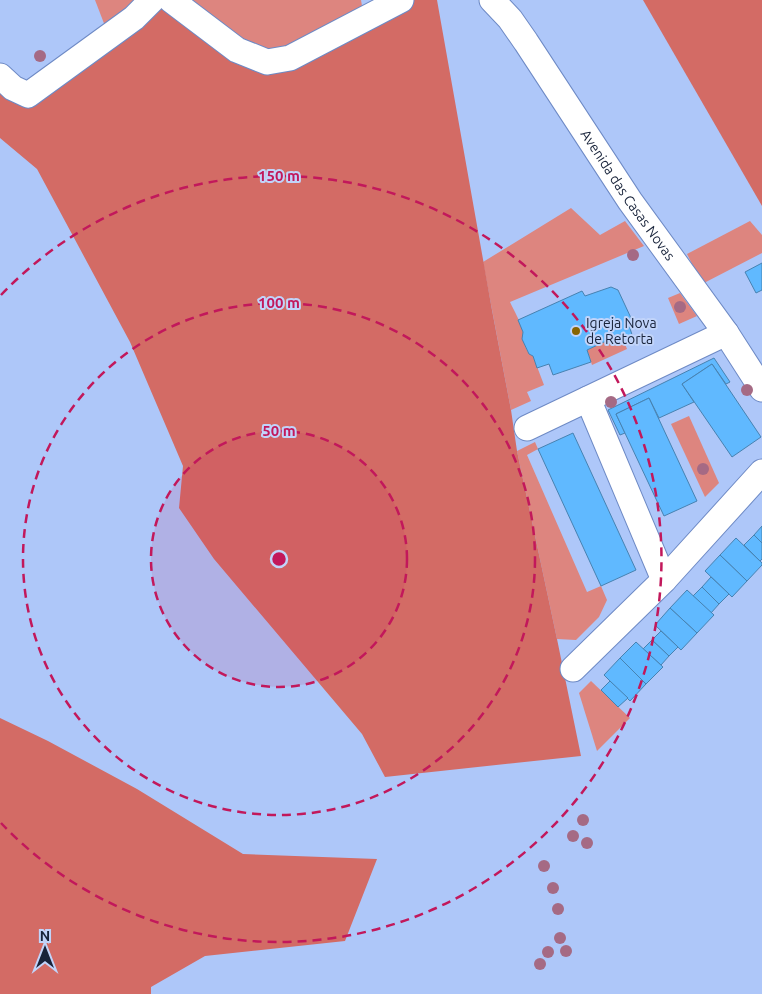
<svg xmlns="http://www.w3.org/2000/svg" width="762" height="994" viewBox="0 0 762 994" font-family="Ubuntu,sans-serif">
  <rect width="100%" height="100%" fill="#aec7f9"/>
  <g fill="#dd857f">
    <path d="M 95,0 L 136,0 L 105,26 Z"/>
    <path d="M 181,0 L 361,0 L 362,6 L 285,49 L 266,51 L 240,41 Z"/>
    <path d="M 571,208 L 600,235 L 625,221 L 644,246 L 510,302 C 514,311 521,322 523,332 C 524,341 524,351 533,356 L 544,385 L 527,392 L 531,401 L 511,410 L 483,262 Z"/>
    <path d="M 750,221 L 762,235 L 762,253 L 702,284 L 687,254 Z"/>
    <path d="M 680,293 L 697,316 L 679,324 L 668,298 Z"/>
    <path d="M 621,334 L 627,349 L 592,365 L 587,350 Z"/>
    <path d="M 689,416 L 719,483 L 705,497 L 671,424 Z"/>
    <path d="M 535,442 L 538,449 L 527,455 L 587,592 L 601,586 L 607,600 L 599,617 L 576,640 L 557,639 L 517,451 Z"/>
    <path d="M 591,681 L 630,718 L 597,751 L 579,693 Z"/>
  </g>
  <g fill="#d36b65">
    <path d="M 150,0 L 237,50 L 295,56 L 414,0 L 437,0 L 492,310 L 511,410 L 517,451 L 557,639 L 581,756 L 385,777 L 362,734 L 214,559 L 179,508 L 183,466 L 130,342 L 37,169 L 0,138 L 0,76 L 28,95 Z"/>
    <path d="M 643,0 L 762,0 L 762,206 Z"/>
    <path d="M 0,718 L 48,741 L 137,789 L 243,854 L 377,859 L 345,941 L 205,956 L 151,987 L 151,994 L 0,994 Z"/>
  </g>
  <g fill="#60b9ff" stroke="#4782b1">
    <path d="M 762,263 L 762,290 L 756,293 L 745,272 Z"/>
    <path d="M 611,287 L 618,290 L 631,318 L 629,325 L 633,338 L 624,342 L 621,334 L 587,350 L 591,362 L 553,375 L 549,364 L 537,368 L 533,356 L 529,354 L 522,339 L 523,332 L 518,320 L 582,291 L 585,296 Z"/>
    <path d="M 714,358 L 730,382 L 726,384 L 712,364 L 682,384 L 694,402 L 659,418 L 649,398 L 616,414 L 625,433 L 620,435 L 608,410 Z"/>
    <path d="M 712,364 L 761,437 L 732,457 L 682,384 Z"/>
    <path d="M 649,398 L 697,501 L 664,516 L 616,414 Z"/>
    <path d="M 573,433 L 636,570 L 601,586 L 538,449 Z"/>
    <path d="M 762,526 L 762,543 L 754,535 Z"/>
    <path d="M 754,535 L 762,543 L 762,559 L 760,561 L 744,545 Z"/>
    <path d="M 736,538 L 762,563 L 762,565 L 747,581 L 720,555 Z"/>
    <path d="M 720,555 L 747,581 L 732,597 L 705,571 Z"/>
    <path d="M 711,577 L 729,594 L 719,604 L 702,587 Z"/>
    <path d="M 702,587 L 719,604 L 711,613 L 693,596 Z"/>
    <path d="M 687,590 L 714,615 L 697,633 L 670,608 Z"/>
    <path d="M 670,608 L 697,633 L 681,650 L 655,625 Z"/>
    <path d="M 661,631 L 678,647 L 669,656 L 652,640 Z"/>
    <path d="M 652,640 L 669,656 L 661,665 L 643,649 Z"/>
    <path d="M 636,642 L 663,667 L 646,684 L 620,658 Z"/>
    <path d="M 620,658 L 646,684 L 630,701 L 604,675 Z"/>
    <path d="M 610,681 L 628,698 L 618,707 L 601,690 Z"/>
  </g>
  <g fill="none" stroke-linecap="round" stroke-linejoin="round">
    <g stroke="#6e8ac5" stroke-width="27">
      <g id="minor">
        <path d="M 171,0 L 237,50 L 267,62 L 290,58 L 401,0"/>
        <path id="s1" d="M 492,0 L 510,19 L 526,42 L 630,201 L 726,333 L 762,389"/>
        <path d="M 0,76 L 13,88 L 28,95 L 134,18 L 152,0"/>
        <path d="M 588,399 L 664,580"/>
        <path d="M 527,428 L 726,333"/>
        <path d="M 573,669 L 664,580 L 762,472"/>
      </g>
    </g>
    <use href="#minor" stroke="#fff" stroke-width="25"/>
  </g>
  <g fill="#a56a84">
    <circle cx="40" cy="56" r="6"/>
    <circle cx="633" cy="255" r="6"/>
    <circle cx="680" cy="307" r="6"/>
    <circle cx="747" cy="390" r="6"/>
    <circle cx="611" cy="402" r="6"/>
    <circle cx="703" cy="469" r="6"/>
    <circle cx="583" cy="820" r="6"/>
    <circle cx="573" cy="836" r="6"/>
    <circle cx="587" cy="843" r="6"/>
    <circle cx="544" cy="866" r="6"/>
    <circle cx="553" cy="888" r="6"/>
    <circle cx="558" cy="909" r="6"/>
    <circle cx="560" cy="938" r="6"/>
    <circle cx="566" cy="951" r="6"/>
    <circle cx="548" cy="952" r="6"/>
    <circle cx="540" cy="964" r="6"/>
  </g>
  <circle cx="279" cy="559" r="128" fill="#c2185b" fill-opacity=".12"/>
  <g fill="none" stroke="#c2185b" stroke-width="2.5" stroke-dasharray="9 6">
    <circle cx="279" cy="559" r="128"/>
    <circle cx="279" cy="559" r="256"/>
    <path d="M1 295A383 383 0 1 1 1 823"/>
  </g>
  <circle fill="#886400" stroke="#c1d4fa" stroke-width="2" cx="576" cy="331" r="5"/>
  <g text-anchor="middle" stroke-width="4" stroke-linejoin="round" paint-order="stroke">
    <g font-size="14" fill="#18233a" stroke="#c1d4fa">
      <text dy="5" stroke="none"><textPath href="#s1" startOffset="238">Avenida das Casas Novas</textPath></text>
    </g>
    <g font-size="14" fill="#18233a" stroke="#c1d4fa" text-anchor="start">
      <text x="586" y="328">Igreja Nova<tspan x="586" dy="16">de Retorta</tspan></text>
    </g>
  </g>
  <circle cx="279" cy="559" r="8" fill="#c2185b" stroke="#c1d4fa" stroke-width="2.5"/>
  <g font-size="15" text-anchor="middle" font-weight="bold" fill="#c2185b" stroke="#c1d4fa" stroke-width="4" stroke-linejoin="round" paint-order="stroke">
    <text x="279" y="181">150 m</text>
    <text x="279" y="308">100 m</text>
    <text x="279" y="436">50 m</text>
  </g>
  <g transform="translate(45 949)" stroke="#c1d4fa" stroke-width="4" paint-order="stroke">
  <path d="M0-4L9 19L0 12L-9 19Z" fill="#18233a"/>
  <text y="-8" font-size="14" font-weight="bold" text-anchor="middle" fill="#18233a">N</text>
  </g>
</svg>
